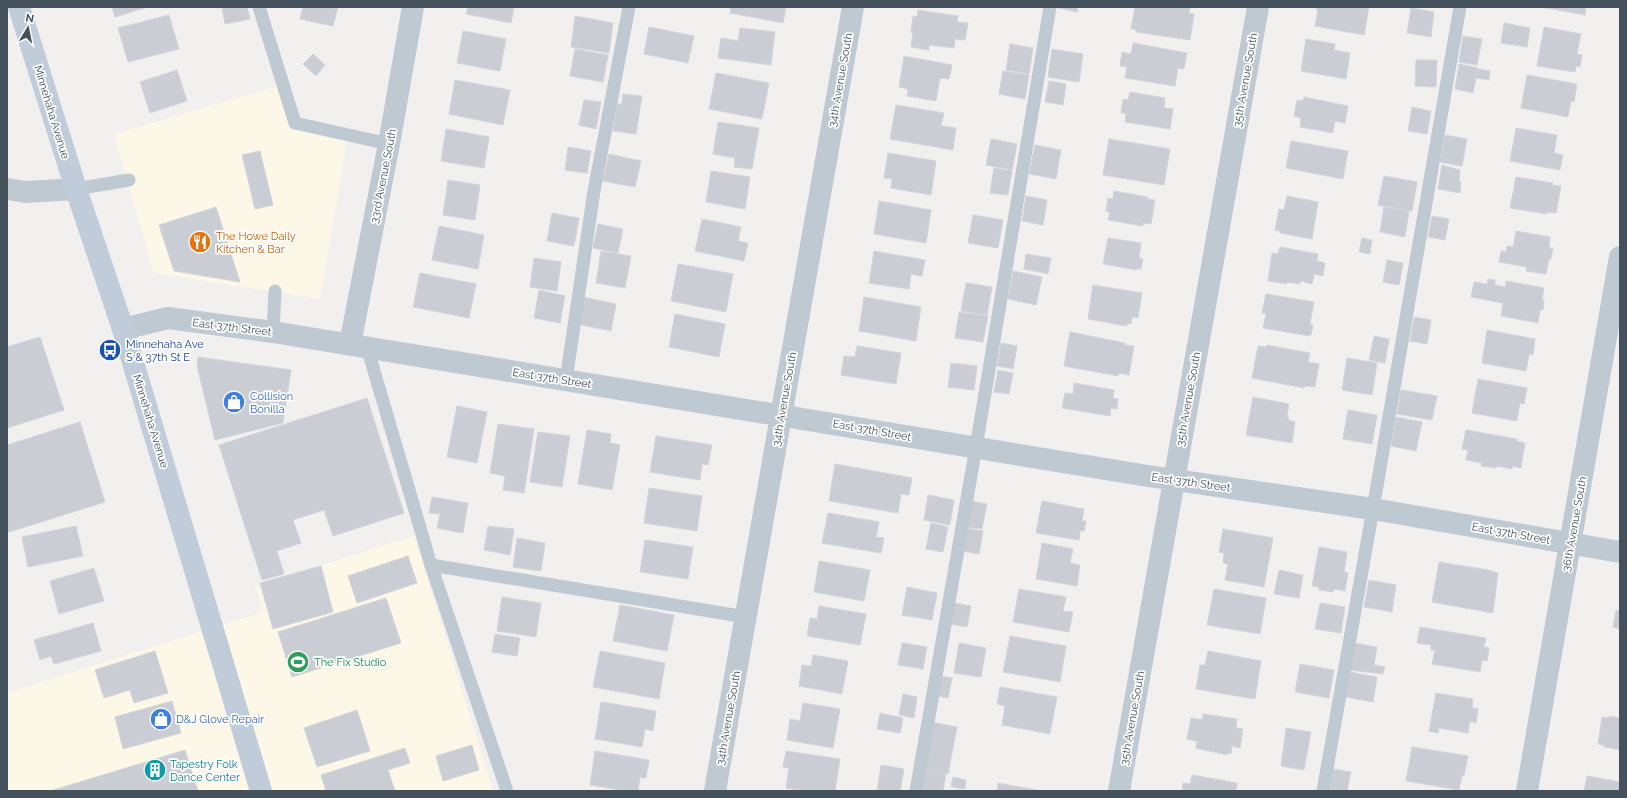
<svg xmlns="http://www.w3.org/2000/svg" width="1627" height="798" viewBox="0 0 1627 798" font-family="Raleway,sans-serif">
  <rect width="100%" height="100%" fill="#f2efef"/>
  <g fill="#fdf7e7">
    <path d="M 276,87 L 290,126 L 347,139 L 320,299 L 154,273 L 114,134 Z"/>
    <path d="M 414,536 L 493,791 L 7,791 L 7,693 L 263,612 L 255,586 Z"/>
  </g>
  <g fill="#caced4" stroke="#d2d5db">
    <path d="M 112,7 L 148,7 L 115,17 Z"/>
    <path d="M 222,7 L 247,7 L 250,19 L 225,24 Z"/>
    <path d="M 303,7 L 338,7 L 333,26 L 300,19 Z"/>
    <path d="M 468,7 L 514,7 L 511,23 L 466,14 Z"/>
    <path d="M 731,7 L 786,7 L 783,23 L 730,13 Z"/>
    <path d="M 1060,7 L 1078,7 L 1077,12 L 1059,8 Z"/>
    <path d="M 1135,7 L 1190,7 L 1189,13 L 1194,14 L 1190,40 L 1136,32 L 1137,30 L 1131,29 Z"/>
    <path d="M 1317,7 L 1369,7 L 1364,35 L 1315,26 L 1318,10 L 1316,10 Z"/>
    <path d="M 1541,7 L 1586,7 L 1585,15 Z"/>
    <path d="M 1411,8 L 1434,12 L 1431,37 L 1407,33 Z"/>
    <path d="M 918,10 L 958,16 L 957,22 L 968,23 L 965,40 L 955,39 L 954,48 L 929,45 L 929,50 L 911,47 L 913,32 L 911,32 L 913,16 L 917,17 Z"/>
    <path d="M 169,15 L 179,49 L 128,62 L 118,28 Z"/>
    <path d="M 575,16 L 613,23 L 609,53 L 571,47 Z"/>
    <path d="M 1504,23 L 1530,28 L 1527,47 L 1501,43 Z"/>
    <path d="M 649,27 L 694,36 L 688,63 L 644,54 Z"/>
    <path d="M 1544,27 L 1581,34 L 1577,54 L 1582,55 L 1580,67 L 1576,66 L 1575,72 L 1537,66 Z"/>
    <path d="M 740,28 L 775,32 L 771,65 L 718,58 L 721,38 L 738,41 Z"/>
    <path d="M 463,31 L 506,39 L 500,71 L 457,63 Z"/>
    <path d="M 1463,36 L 1482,39 L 1477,65 L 1459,62 Z"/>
    <path d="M 1306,39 L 1335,44 L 1334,50 L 1350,53 L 1346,79 L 1301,71 Z"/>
    <path d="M 1133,43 L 1187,53 L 1184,69 L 1178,68 L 1175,86 L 1125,78 L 1127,67 L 1120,66 L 1122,52 L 1131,54 Z"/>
    <path d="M 1010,44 L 1033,48 L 1029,74 L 1006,70 Z"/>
    <path d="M 575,49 L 608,55 L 603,82 L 570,76 Z"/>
    <path d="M 1052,49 L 1083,54 L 1079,82 L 1048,77 Z"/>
    <path d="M 313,54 L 325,65 L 316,76 L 303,64 Z"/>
    <path d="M 904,56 L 952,65 L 949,79 L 940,78 L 936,101 L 907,96 L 908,89 L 899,87 Z"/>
    <path d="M 1416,60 L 1437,60 L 1436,87 L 1415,86 Z"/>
    <path d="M 1459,64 L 1478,68 L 1473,93 L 1455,89 Z"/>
    <path d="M 1478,69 L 1490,71 L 1489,80 L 1476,78 Z"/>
    <path d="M 177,70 L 187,101 L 150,113 L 140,82 Z"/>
    <path d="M 1003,71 L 1029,75 L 1025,99 L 999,94 Z"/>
    <path d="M 716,73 L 769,83 L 762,119 L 709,109 Z"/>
    <path d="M 1527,75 L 1577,84 L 1574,102 L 1571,101 L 1568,117 L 1521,108 Z"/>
    <path d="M 455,80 L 510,90 L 503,125 L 449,114 Z"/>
    <path d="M 1049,81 L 1066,84 L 1063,105 L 1045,102 Z"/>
    <path d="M 1130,92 L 1165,98 L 1164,108 L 1173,109 L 1170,129 L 1125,122 L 1126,113 L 1121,113 L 1123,99 L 1128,100 Z"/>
    <path d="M 623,94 L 642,96 L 636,134 L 613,131 L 617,104 L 622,104 Z"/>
    <path d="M 1304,97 L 1348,106 L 1345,123 L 1335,121 L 1333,133 L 1300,127 L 1301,118 L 1294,116 L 1297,100 L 1303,101 Z"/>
    <path d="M 584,100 L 601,102 L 596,129 L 579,125 Z"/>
    <path d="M 896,105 L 944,113 L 941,126 L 956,128 L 953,150 L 890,139 Z"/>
    <path d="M 1412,107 L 1431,111 L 1427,134 L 1408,131 Z"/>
    <path d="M 718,122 L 759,128 L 752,169 L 734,167 L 735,158 L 713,154 Z"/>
    <path d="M 1516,128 L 1557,135 L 1554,153 L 1563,155 L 1560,170 L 1510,161 Z"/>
    <path d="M 446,129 L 489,137 L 484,168 L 441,161 Z"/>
    <path d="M 1445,135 L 1467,139 L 1462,166 L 1440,162 Z"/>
    <path d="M 991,139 L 1017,144 L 1012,170 L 986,165 Z"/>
    <path d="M 1109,139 L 1170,149 L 1164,185 L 1103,175 Z"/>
    <path d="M 1291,141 L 1348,151 L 1343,179 L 1286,168 Z"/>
    <path d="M 1035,145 L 1061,150 L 1056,179 L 1029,174 Z"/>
    <path d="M 568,147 L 591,151 L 587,173 L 565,170 Z"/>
    <path d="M 260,151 L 273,205 L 255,209 L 242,155 Z"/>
    <path d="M 888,153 L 936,161 L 931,195 L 891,188 L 892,179 L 884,178 Z"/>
    <path d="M 609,154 L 641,161 L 635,187 L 603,181 Z"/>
    <path d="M 1442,165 L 1460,170 L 1459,182 L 1461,182 L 1460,193 L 1438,189 Z"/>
    <path d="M 994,168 L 1012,171 L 1008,195 L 990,193 Z"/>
    <path d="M 711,171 L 750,177 L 745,209 L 706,202 Z"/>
    <path d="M 1384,176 L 1417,182 L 1412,211 L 1378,205 Z"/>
    <path d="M 1516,177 L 1553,183 L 1552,185 L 1561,186 L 1556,213 L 1547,212 L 1547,214 L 1510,208 Z"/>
    <path d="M 448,180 L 480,185 L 475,220 L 443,215 Z"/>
    <path d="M 1114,191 L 1148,197 L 1147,199 L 1155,200 L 1151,224 L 1143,223 L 1143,226 L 1108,220 L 1110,212 L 1106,211 L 1108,198 L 1113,199 Z"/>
    <path d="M 1026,196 L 1047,200 L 1043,225 L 1022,221 Z"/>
    <path d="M 1287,196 L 1318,202 L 1312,239 L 1280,233 L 1280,231 L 1275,230 L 1279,209 L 1284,210 Z"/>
    <path d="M 879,201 L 931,210 L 926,243 L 874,234 Z"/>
    <path d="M 216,207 L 240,282 L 174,271 L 159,225 Z"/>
    <path d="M 1384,207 L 1409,211 L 1405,237 L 1380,232 Z"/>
    <path d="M 552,213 L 579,218 L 574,246 L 547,241 Z"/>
    <path d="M 973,215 L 1003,220 L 998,248 L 968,243 Z"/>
    <path d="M 1432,216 L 1449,219 L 1445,240 L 1428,237 Z"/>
    <path d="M 702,219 L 741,227 L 738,241 L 748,243 L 744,261 L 695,251 Z"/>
    <path d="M 598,224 L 623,229 L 618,253 L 593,248 Z"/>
    <path d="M 439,226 L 484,235 L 478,269 L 432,260 Z"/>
    <path d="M 1516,231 L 1550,237 L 1549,248 L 1553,248 L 1551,259 L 1549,259 L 1546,274 L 1526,271 L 1527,267 L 1499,262 L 1501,251 L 1506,252 L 1507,246 L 1513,247 Z"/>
    <path d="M 1108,238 L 1141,243 L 1139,258 L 1143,259 L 1141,269 L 1137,268 L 1137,270 L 1103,264 Z"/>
    <path d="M 1362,238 L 1372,240 L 1370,254 L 1359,252 Z"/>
    <path d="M 1280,247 L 1318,254 L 1317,261 L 1325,263 L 1323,276 L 1314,274 L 1312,284 L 1301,281 L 1300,284 L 1287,282 L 1287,284 L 1268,281 L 1272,253 L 1278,254 Z"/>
    <path d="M 601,251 L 631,256 L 625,288 L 596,283 Z"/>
    <path d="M 874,251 L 925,260 L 922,276 L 911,274 L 909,289 L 869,283 Z"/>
    <path d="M 1026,254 L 1051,258 L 1048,274 L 1024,269 Z"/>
    <path d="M 534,258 L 561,262 L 557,291 L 530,287 Z"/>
    <path d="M 1387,260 L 1403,263 L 1399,285 L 1383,282 Z"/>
    <path d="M 678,264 L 733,274 L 726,312 L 671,301 Z"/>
    <path d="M 1013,271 L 1042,277 L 1036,305 L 1008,299 Z"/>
    <path d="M 420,273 L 476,284 L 469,318 L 413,307 Z"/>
    <path d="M 1488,279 L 1495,280 L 1495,285 L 1505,287 L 1506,281 L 1544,288 L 1542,300 L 1544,300 L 1543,310 L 1540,310 L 1538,323 L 1501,316 L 1503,303 L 1471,297 L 1474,282 L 1487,284 Z"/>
    <path d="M 966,283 L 992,287 L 987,315 L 961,311 Z"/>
    <path d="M 1093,285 L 1142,293 L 1138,318 L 1132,317 L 1131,324 L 1127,323 L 1127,326 L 1088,319 Z"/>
    <path d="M 539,290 L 565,296 L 560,323 L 534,318 Z"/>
    <path d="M 1266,294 L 1314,302 L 1310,324 L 1313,325 L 1311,335 L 1309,335 L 1309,336 L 1263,328 L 1266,313 L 1262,313 Z"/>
    <path d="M 583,297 L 616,304 L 611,331 L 577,324 Z"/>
    <path d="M 864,297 L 921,307 L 916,341 L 859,331 Z"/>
    <path d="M 959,312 L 988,316 L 983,342 L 955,338 Z"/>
    <path d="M 675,314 L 725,324 L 719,357 L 669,347 Z"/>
    <path d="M 1414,317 L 1431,320 L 1427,344 L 1410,341 Z"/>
    <path d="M 1487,330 L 1535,339 L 1533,355 L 1529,354 L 1526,371 L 1482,363 Z"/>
    <path d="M 1070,332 L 1125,343 L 1125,345 L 1134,346 L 1129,375 L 1119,373 L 1118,376 L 1064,366 Z"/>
    <path d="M 1374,336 L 1389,339 L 1385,363 L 1369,360 Z"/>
    <path d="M 40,337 L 64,410 L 7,428 L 7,347 Z"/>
    <path d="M 1001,343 L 1017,346 L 1013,369 L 997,366 Z"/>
    <path d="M 1267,345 L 1310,353 L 1308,362 L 1319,364 L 1315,387 L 1305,386 L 1304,388 L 1252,378 L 1258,346 L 1266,347 Z"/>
    <path d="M 857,346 L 901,353 L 896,384 L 841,375 L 844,356 L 855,357 Z"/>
    <path d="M 198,357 L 291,370 L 283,423 L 215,440 L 197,366 Z"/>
    <path d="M 1347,358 L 1377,363 L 1372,395 L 1342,390 Z"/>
    <path d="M 951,363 L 977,366 L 974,390 L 948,387 Z"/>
    <path d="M 998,370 L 1013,373 L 1009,394 L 994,392 Z"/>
    <path d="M 1478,379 L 1527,388 L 1524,404 L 1520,403 L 1517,421 L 1472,413 Z"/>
    <path d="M 1074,383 L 1114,390 L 1113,398 L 1118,399 L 1117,409 L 1111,408 L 1110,416 L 1062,408 L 1065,393 L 1073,394 Z"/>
    <path d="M 1401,390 L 1437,396 L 1432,420 L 1397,414 Z"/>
    <path d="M 1253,397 L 1289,404 L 1287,415 L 1289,420 L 1295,422 L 1292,443 L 1246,435 Z"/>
    <path d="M 367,398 L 404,513 L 333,536 L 324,510 L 293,520 L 301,543 L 277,551 L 284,574 L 262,580 L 219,445 Z"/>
    <path d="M 457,406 L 487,412 L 477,463 L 447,457 Z"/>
    <path d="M 1348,410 L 1377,415 L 1372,444 L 1343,439 Z"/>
    <path d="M 1396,417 L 1422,422 L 1416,451 L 1391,446 Z"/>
    <path d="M 80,422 L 105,502 L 9,532 L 7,527 L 7,445 Z"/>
    <path d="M 498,424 L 534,429 L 524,493 L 503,490 L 505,476 L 490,473 Z"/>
    <path d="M 587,430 L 611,434 L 610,443 L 620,445 L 612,490 L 578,484 Z"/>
    <path d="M 1466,430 L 1517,439 L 1517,441 L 1525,443 L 1521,468 L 1512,466 L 1512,469 L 1497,466 L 1496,468 L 1481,466 L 1482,463 L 1466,460 L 1468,450 L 1462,449 Z"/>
    <path d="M 538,432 L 570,436 L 562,487 L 530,482 Z"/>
    <path d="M 656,436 L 712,445 L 708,465 L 702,464 L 700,480 L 650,472 Z"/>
    <path d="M 835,464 L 912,478 L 909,495 L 901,494 L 898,513 L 829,501 Z"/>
    <path d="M 649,488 L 702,496 L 697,531 L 644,523 Z"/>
    <path d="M 928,495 L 954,500 L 950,525 L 924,520 Z"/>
    <path d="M 432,497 L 468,503 L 463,533 L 437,528 L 440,514 L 429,513 Z"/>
    <path d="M 971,501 L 987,504 L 982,529 L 967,527 Z"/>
    <path d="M 1042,501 L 1084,509 L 1082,521 L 1086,521 L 1084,531 L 1080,531 L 1079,540 L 1036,533 Z"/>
    <path d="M 828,513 L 879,522 L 876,537 L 884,538 L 881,553 L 822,543 Z"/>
    <path d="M 931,523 L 948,527 L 943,552 L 926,549 Z"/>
    <path d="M 76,526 L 83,556 L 28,567 L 22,537 Z"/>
    <path d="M 488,526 L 514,529 L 510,555 L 484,550 Z"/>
    <path d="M 966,528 L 983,531 L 979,554 L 962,551 Z"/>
    <path d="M 1223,529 L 1273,538 L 1264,587 L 1225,580 L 1228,564 L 1223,563 L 1224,553 L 1219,552 Z"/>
    <path d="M 517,538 L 545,543 L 541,571 L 513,567 Z"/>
    <path d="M 645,540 L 693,547 L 688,579 L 640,572 Z"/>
    <path d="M 1042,543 L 1073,549 L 1070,563 L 1080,565 L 1077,586 L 1036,579 Z"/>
    <path d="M 1319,547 L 1347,552 L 1344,572 L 1348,573 L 1345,591 L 1334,589 L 1333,592 L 1319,590 L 1319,587 L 1312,586 Z"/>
    <path d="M 408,556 L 417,583 L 357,603 L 348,576 Z"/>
    <path d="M 819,561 L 870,570 L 864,601 L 814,592 Z"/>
    <path d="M 1439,562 L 1488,570 L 1498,573 L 1493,613 L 1432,602 Z"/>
    <path d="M 321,566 L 333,612 L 273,629 L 260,583 Z"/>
    <path d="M 94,568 L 104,601 L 59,614 L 50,581 Z"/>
    <path d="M 1279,570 L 1303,575 L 1299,598 L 1274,594 Z"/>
    <path d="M 1369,580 L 1396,585 L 1392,612 L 1364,607 Z"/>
    <path d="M 907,587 L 937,593 L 932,620 L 902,615 Z"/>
    <path d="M 1019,589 L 1066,597 L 1063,611 L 1073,612 L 1069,632 L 1013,622 Z"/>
    <path d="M 1214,589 L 1266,598 L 1260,634 L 1207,625 Z"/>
    <path d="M 502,597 L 541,603 L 536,637 L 497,631 Z"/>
    <path d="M 386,598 L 401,643 L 292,677 L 278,632 Z"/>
    <path d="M 954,603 L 971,606 L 967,627 L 950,624 Z"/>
    <path d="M 1320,603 L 1345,607 L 1341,633 L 1315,629 Z"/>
    <path d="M 620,605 L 674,615 L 667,651 L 613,641 Z"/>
    <path d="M 819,606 L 866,614 L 860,645 L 807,636 L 810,618 L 817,619 Z"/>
    <path d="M 1616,610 L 1620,611 L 1620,629 L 1613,627 Z"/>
    <path d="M 93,623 L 101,651 L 54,664 L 51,656 L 40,660 L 34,640 Z"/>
    <path d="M 1420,627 L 1486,638 L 1484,647 L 1489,648 L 1487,661 L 1482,660 L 1480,672 L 1432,664 L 1435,650 L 1431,650 L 1431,645 L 1417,643 Z"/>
    <path d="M 495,634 L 520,638 L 517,656 L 492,652 Z"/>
    <path d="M 1010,636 L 1066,646 L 1060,682 L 1003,672 Z"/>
    <path d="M 902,643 L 927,647 L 923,669 L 898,665 Z"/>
    <path d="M 959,643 L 986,648 L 981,677 L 954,673 Z"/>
    <path d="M 1354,643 L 1377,647 L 1374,665 L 1385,667 L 1383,674 L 1350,670 Z"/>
    <path d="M 155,651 L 168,693 L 134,703 L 130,690 L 104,698 L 95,670 Z"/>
    <path d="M 600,651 L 665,663 L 659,699 L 593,687 Z"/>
    <path d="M 1208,651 L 1261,661 L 1255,699 L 1196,689 L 1200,665 L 1205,665 Z"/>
    <path d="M 813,655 L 848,661 L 842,694 L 799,686 L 802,665 L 811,666 Z"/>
    <path d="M 1300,664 L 1334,670 L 1329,698 L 1295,692 Z"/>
    <path d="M 1350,672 L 1377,677 L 1373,702 L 1346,697 Z"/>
    <path d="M 940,676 L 952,678 L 948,698 L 936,696 Z"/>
    <path d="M 1000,687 L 1057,697 L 1050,734 L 1002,725 L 1005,706 L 997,704 Z"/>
    <path d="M 1436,693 L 1473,699 L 1472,708 L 1478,709 L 1476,723 L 1470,721 L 1468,733 L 1439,728 L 1438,733 L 1429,731 Z"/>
    <path d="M 903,694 L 917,697 L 914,718 L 899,715 Z"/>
    <path d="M 172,701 L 181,733 L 123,749 L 115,717 Z"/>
    <path d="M 601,702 L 656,711 L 653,731 L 645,729 L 642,747 L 595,739 Z"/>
    <path d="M 803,703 L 840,709 L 833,748 L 787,740 L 790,719 L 800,721 Z"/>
    <path d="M 357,710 L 370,751 L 317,767 L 304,728 Z"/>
    <path d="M 880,713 L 903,718 L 900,733 L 877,729 Z"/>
    <path d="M 1203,714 L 1237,719 L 1236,728 L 1243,729 L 1240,748 L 1232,746 L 1231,754 L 1227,753 L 1227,755 L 1196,748 L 1197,741 L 1187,739 L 1191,718 L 1202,720 Z"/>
    <path d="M 1609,716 L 1620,718 L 1620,750 L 1604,747 L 1604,745 L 1598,744 L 1602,717 L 1609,718 Z"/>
    <path d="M 931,722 L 957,727 L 948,774 L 923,769 Z"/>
    <path d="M 1286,728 L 1311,732 L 1304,770 L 1281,766 Z"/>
    <path d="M 472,745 L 479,770 L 443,781 L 436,756 Z"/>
    <path d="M 1412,747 L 1468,756 L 1464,776 L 1462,775 L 1459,790 L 1406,781 Z"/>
    <path d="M 405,748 L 410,763 L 388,770 L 395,791 L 326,791 L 321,775 Z"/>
    <path d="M 185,750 L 198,791 L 50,791 Z"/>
    <path d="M 595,751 L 649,760 L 646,778 L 640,777 L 638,791 L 627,791 L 590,785 Z"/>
    <path d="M 786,751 L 840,759 L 835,791 L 808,791 L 786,788 L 789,768 L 783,767 Z"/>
    <path d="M 881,765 L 904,769 L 900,791 L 877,791 Z"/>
    <path d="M 924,769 L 946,773 L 943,791 L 920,791 Z"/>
    <path d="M 1333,769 L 1351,772 L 1347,791 L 1329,791 Z"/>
    <path d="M 1192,775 L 1237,783 L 1236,791 L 1182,791 L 1183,783 L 1190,784 Z"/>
    <path d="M 1587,776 L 1620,782 L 1620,791 L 1584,791 Z"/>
    <path d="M 953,777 L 966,780 L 965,789 L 951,787 Z"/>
    <path d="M 998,783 L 1042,791 L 997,791 Z"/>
  </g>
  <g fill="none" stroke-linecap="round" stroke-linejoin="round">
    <g stroke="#bec9d2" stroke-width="13">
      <path d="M 259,7 L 295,123 L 389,144"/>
      <path d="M 76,189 L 129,180"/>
      <path d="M 273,332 L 275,291"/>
      <path d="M 367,347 L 431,565 L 507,791"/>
      <path d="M 566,380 L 594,191 L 629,7"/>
      <path d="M 431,565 L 746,617"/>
      <path d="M 916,791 L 976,447 L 1050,7"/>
      <path d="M 1323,791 L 1373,509 L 1460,7"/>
    </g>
    <g stroke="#bec9d2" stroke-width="22">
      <path d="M 7,189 L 25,192 L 76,189"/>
      <path d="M 123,329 L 168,318 L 273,332 L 1148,476 L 1373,509 L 1620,552"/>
      <path d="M 350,344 L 389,144 L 413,7"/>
      <path d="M 715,791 L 853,7"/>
      <path d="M 1119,791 L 1258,7"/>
    </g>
    <path stroke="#bec9d2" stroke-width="22" d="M 1527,791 L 1620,257"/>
    <path stroke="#c0ccda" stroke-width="22" d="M 19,7 L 76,189 L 123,329 L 261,791"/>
  </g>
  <defs>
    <g id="restaurant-disc" transform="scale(1.15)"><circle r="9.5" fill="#e8710a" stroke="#fff"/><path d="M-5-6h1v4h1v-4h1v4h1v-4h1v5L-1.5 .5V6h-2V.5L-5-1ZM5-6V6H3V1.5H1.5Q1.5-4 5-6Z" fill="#fff"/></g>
    <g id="bus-disc" transform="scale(1.15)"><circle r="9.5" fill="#1a4fb4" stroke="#fff"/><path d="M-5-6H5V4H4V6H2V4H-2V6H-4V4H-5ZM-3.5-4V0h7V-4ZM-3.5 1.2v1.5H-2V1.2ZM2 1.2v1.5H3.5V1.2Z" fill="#fff"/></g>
    <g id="shop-disc" transform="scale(1.15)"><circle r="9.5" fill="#3f7fe0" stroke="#fff"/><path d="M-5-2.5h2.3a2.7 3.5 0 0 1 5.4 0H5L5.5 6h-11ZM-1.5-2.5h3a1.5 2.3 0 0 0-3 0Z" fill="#fff"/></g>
    <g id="stadium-disc" transform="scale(1.15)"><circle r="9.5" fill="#2e9e5b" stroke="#fff"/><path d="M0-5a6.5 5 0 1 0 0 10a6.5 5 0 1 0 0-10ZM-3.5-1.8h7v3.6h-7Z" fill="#fff"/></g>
    <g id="building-disc" transform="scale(1.15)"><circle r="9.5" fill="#0f9aa8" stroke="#fff"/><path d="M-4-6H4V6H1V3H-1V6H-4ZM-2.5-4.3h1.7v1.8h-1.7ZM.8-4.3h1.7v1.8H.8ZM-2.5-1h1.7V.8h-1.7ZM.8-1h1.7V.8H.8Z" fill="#fff"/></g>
  </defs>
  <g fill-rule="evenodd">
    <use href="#restaurant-disc" x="200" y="242"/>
    <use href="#bus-disc" x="110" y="350"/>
    <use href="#shop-disc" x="234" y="402"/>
    <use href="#stadium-disc" x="298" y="662"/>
    <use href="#shop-disc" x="161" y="719"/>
    <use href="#building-disc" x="155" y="770"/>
  </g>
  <g text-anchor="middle" stroke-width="3.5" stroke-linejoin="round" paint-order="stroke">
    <g font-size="11" fill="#45525e" stroke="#fff">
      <text transform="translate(840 80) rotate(-80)" y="4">34th Avenue South</text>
      <text transform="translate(1245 80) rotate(-80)" y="4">35th Avenue South</text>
      <text transform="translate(52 112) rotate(73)" y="4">Minnehaha Avenue</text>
      <text transform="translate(383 176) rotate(-79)" y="4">33rd Avenue South</text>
      <text transform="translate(232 327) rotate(7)" y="4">East 37th Street</text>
      <text transform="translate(552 378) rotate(9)" y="4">East 37th Street</text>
      <text transform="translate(784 399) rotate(-80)" y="4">34th Avenue South</text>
      <text transform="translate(1188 399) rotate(-80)" y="4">35th Avenue South</text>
      <text transform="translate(151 421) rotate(73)" y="4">Minnehaha Avenue</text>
      <text transform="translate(872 430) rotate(10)" y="4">East 37th Street</text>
      <text transform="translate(1191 482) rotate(8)" y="4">East 37th Street</text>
      <text transform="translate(1574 524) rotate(-80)" y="4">36th Avenue South</text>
      <text transform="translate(1511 533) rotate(10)" y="4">East 37th Street</text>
      <text transform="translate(728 718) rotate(-80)" y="4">34th Avenue South</text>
      <text transform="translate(1132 718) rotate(-80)" y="4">35th Avenue South</text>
    </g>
    <g font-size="11" fill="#c56008" stroke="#fff" text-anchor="start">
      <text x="216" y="240">The Howe Daily<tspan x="216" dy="13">Kitchen &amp; Bar</tspan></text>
    </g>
    <g font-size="11" fill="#164399" stroke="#fff" text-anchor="start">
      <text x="126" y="348">Minnehaha Ave<tspan x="126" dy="13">S &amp; 37th St E</tspan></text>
    </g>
    <g font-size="11" fill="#366cbe" stroke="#fff" text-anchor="start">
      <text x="250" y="400">Collision<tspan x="250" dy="13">Bonilla</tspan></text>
      <text x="176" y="723">D&amp;J Glove Repair</text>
    </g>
    <g font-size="11" fill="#27864d" stroke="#fff" text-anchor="start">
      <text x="314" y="666">The Fix Studio</text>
    </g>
    <g font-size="11" fill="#0d838f" stroke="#fff" text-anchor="start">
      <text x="170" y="768">Tapestry Folk<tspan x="170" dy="13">Dance Center</tspan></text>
    </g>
  </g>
  <rect width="1627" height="798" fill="none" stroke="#45525e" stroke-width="16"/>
  <g transform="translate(28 28) rotate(10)" stroke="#ffffff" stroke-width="3" paint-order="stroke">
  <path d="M0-3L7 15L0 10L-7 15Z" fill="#45525e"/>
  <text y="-6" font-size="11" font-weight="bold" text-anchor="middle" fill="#45525e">N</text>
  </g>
</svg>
